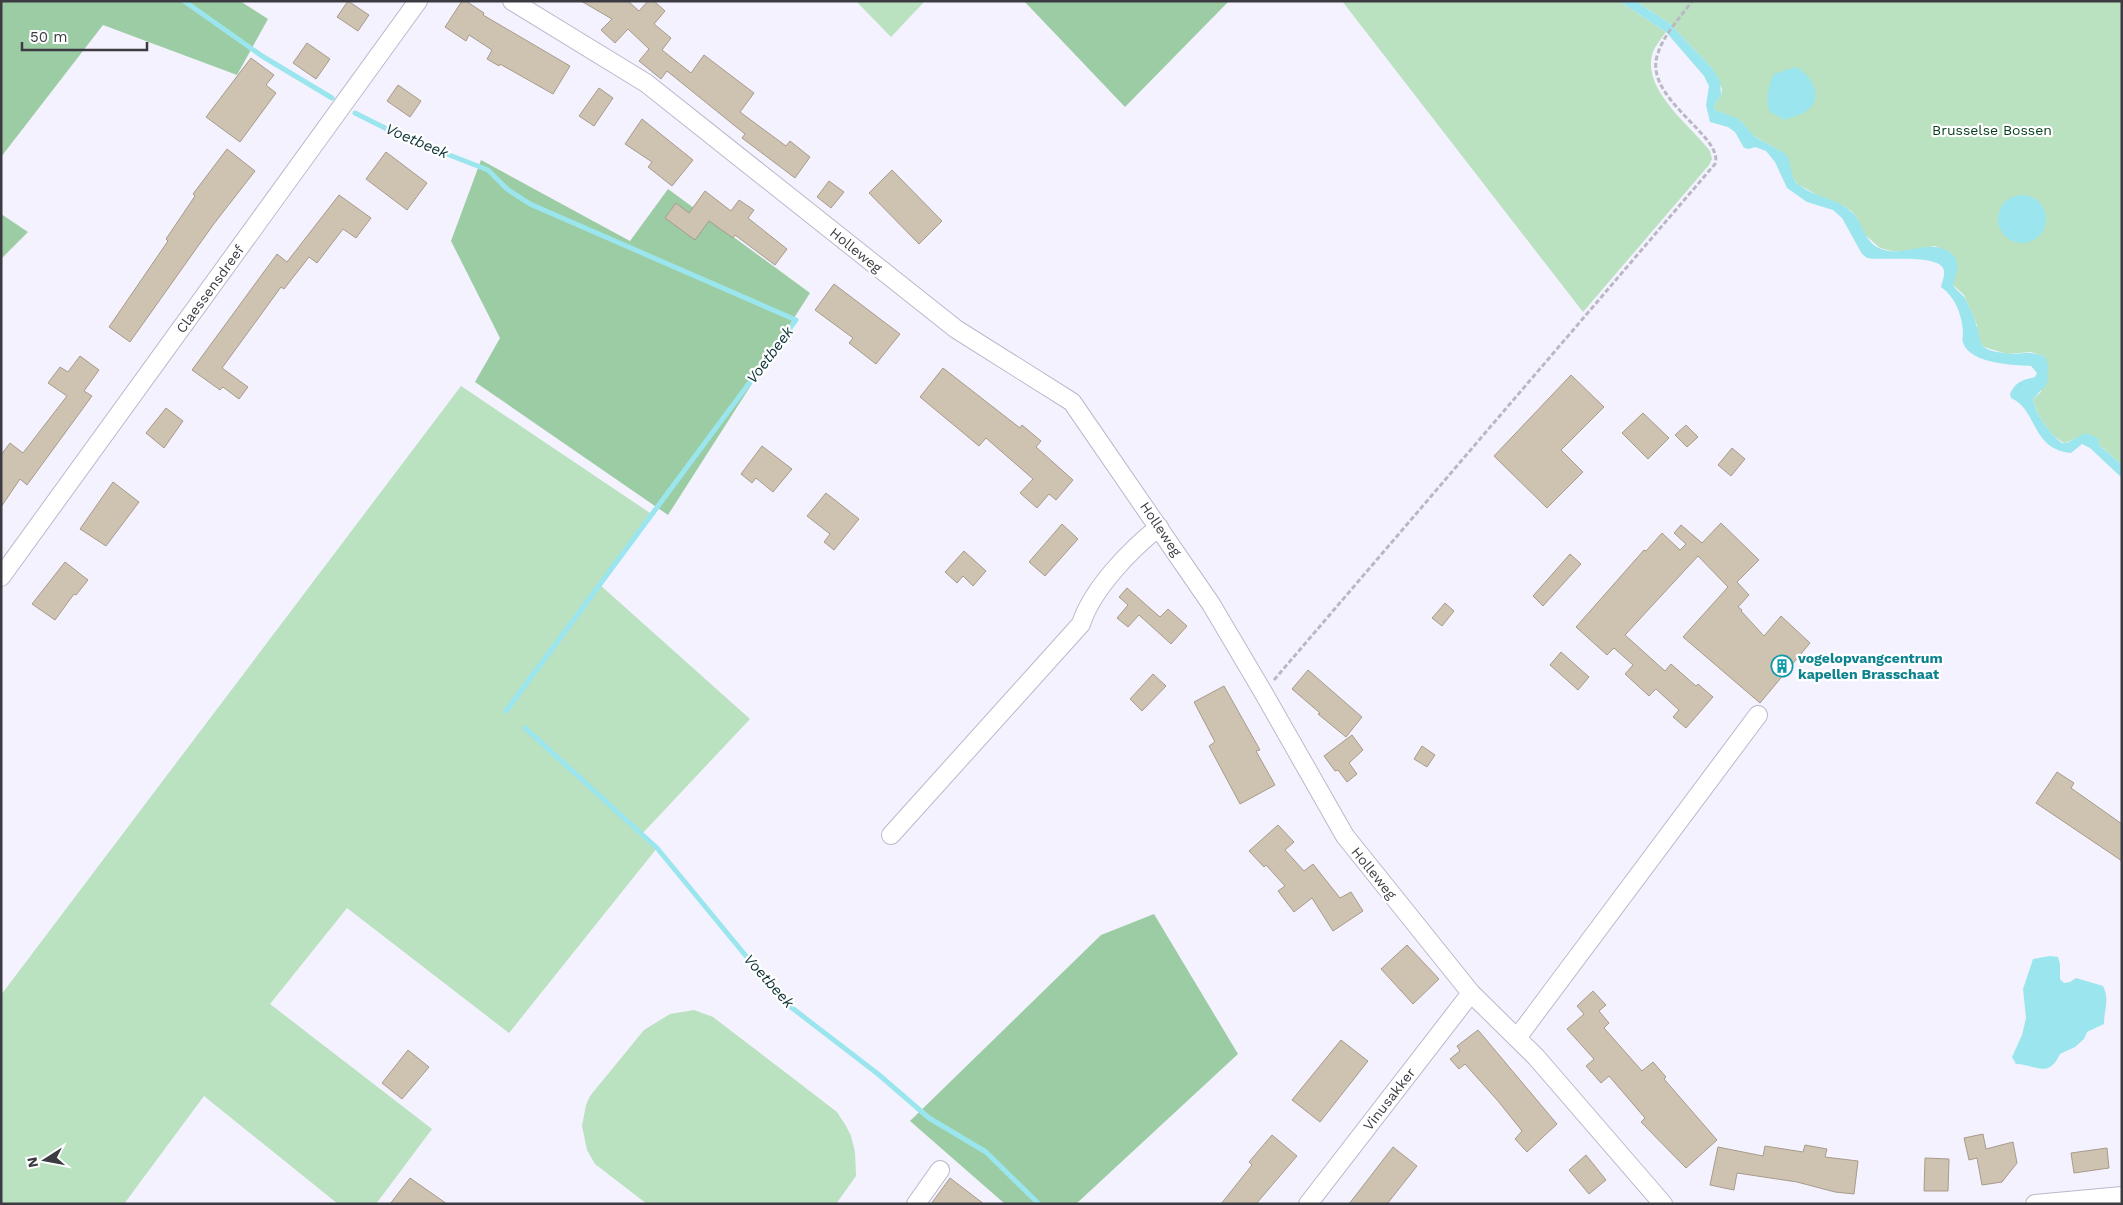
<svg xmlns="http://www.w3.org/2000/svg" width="2123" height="1205" viewBox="0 0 2123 1205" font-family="'Work Sans',sans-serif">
  <rect width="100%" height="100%" fill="#f4f2fe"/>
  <g fill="#bae1c0">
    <path d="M 856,1 L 925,1 L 891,37 Z"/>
    <path d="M 1342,1 L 1619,1 L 1666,32 C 1661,39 1654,47 1652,55 C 1643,91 1691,126 1710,151 L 1712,159 L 1709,165 L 1583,312 Z"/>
    <path d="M 1635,1 L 2122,1 L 2122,465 C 2109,454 2098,442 2084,435 L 2065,443 C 2050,437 2036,414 2033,399 L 2041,392 L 2045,357 L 2031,352 L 2007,354 L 1984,347 L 1978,340 L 1977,325 L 1964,295 L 1953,285 L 1951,253 L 1935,246 L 1906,251 L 1892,251 L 1880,248 L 1863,233 L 1857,218 L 1852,211 L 1844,206 L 1825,199 L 1799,185 L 1793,178 L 1780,151 L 1752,135 L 1741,121 L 1715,110 L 1714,106 L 1721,95 L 1722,89 L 1712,68 L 1668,22 Z"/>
    <path d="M 461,386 L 650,513 L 599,584 L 750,719 L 641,835 L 657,848 L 509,1033 L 347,908 L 270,1004 L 432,1129 L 376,1204 L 338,1204 L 204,1096 L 124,1204 L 1,1204 L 1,995 Z"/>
    <path d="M 694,1010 L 713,1017 L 837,1112 L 846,1126 L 851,1136 L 855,1152 L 856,1176 L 836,1204 L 647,1204 L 595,1164 L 587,1150 L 582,1126 L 586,1105 L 590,1096 L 644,1030 L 670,1014 Z"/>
  </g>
  <g fill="#9ccca4">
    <path d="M 1,1 L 240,1 L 268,19 L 237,75 L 103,25 L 1,157 Z"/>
    <path d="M 1024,1 L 1229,1 L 1125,107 Z"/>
    <path d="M 481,160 L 630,241 L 668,189 L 810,293 L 668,515 L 475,382 L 500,338 L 451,241 Z"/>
    <path d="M 1,214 L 28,232 L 1,259 Z"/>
    <path d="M 1154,914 L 1238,1054 L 1076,1204 L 1005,1204 L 910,1121 L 1101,935 Z"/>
  </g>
  <g fill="#9be6ee">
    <path d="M 1619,1 L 1635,1 L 1668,22 L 1712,68 L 1720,81 L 1721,95 L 1714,106 L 1715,110 L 1739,119 L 1755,137 L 1784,153 C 1793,160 1788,174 1797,183 C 1812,197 1836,198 1851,211 C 1864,223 1863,242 1881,249 C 1905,258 1930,236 1952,254 C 1962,263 1955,275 1953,285 C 1957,292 1964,294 1967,302 C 1970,309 1974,317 1976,324 C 1983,345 1976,349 2004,353 C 2020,356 2027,349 2045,357 L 2048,364 L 2047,384 L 2033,399 C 2036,415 2049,433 2062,443 L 2067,443 L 2085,433 L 2098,438 L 2099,445 L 2122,465 L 2122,478 L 2090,448 L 2082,444 L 2071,453 C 2031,449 2038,410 2011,398 L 2010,394 C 2016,381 2023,380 2035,377 L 2037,373 L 2031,366 C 2013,365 1971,364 1963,343 C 1962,340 1963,335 1963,331 C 1961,313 1956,298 1941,287 C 1942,282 1946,273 1943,268 C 1935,254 1883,261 1867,258 L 1862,254 L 1842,218 L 1833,210 L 1807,202 L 1787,188 L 1775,162 L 1766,151 L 1755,147 L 1749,149 L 1744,148 L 1735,132 L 1728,127 L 1710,122 L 1706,105 L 1709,86 L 1704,76 L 1666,32 Z"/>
    <path d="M 1796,67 C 1813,76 1825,99 1805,112 C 1799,116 1791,117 1785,120 L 1770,112 C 1765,98 1768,87 1774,74 Z"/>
    <circle cx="2022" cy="219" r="24"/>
    <path d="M 2050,956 L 2058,957 L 2060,964 L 2060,979 L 2064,983 L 2070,982 L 2076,978 L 2103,986 C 2110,1000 2104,1009 2104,1024 L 2087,1032 L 2084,1039 L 2075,1047 L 2060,1054 C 2048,1080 2035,1064 2016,1064 L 2012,1057 L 2022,1035 L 2026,1018 L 2023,989 L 2033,959 Z"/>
  </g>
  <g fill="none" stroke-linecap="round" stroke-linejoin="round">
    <g stroke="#9be6ee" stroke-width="5">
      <path d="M 184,1 L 262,56 L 332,98"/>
      <path d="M 355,113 L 403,137 L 488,170 L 507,189 L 530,204 L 796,320 L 506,711"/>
      <path d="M 525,728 L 657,848 L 783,1001 L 878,1074 L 929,1118 L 986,1152 L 1039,1204"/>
    </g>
  </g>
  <g fill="#cec2b1" stroke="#a79b8b">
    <path d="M 348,1 L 369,15 L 358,31 L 337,17 Z"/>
    <path d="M 462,1 L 466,1 L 484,13 L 483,15 L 570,66 L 553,94 L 500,64 L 499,66 L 487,59 L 492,50 L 469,35 L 466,41 L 445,27 Z"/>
    <path d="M 581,1 L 628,1 L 639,11 L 648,1 L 654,1 L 665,11 L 654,24 L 671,38 L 662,50 L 691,73 L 704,55 L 754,93 L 740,112 L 786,146 L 790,141 L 810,157 L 795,178 L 742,138 L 745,134 L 667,71 L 661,79 L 639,61 L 649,49 L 628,29 L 615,43 L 601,30 L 612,19 Z"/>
    <path d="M 307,43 L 330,59 L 316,79 L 293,63 Z"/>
    <path d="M 251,58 L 274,75 L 266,85 L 276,93 L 240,142 L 206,117 Z"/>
    <path d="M 398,85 L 421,101 L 410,117 L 387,101 Z"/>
    <path d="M 599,88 L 613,98 L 594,126 L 579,116 Z"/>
    <path d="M 642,119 L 693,160 L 672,186 L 648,167 L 652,162 L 625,144 Z"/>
    <path d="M 227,149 L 255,171 L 213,225 L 130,342 L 109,327 L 168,241 L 166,239 L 195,196 L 193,194 Z"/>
    <path d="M 386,152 L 427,183 L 407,210 L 366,179 Z"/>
    <path d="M 892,170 L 942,221 L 919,244 L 869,193 Z"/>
    <path d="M 829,181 L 844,192 L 831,208 L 817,197 Z"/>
    <path d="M 705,191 L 731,211 L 739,200 L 754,210 L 748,218 L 787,249 L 775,265 L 735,235 L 733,238 L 709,221 L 695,240 L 665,218 L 676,203 L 689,213 Z"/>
    <path d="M 339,195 L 371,218 L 356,238 L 343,229 L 317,263 L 309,257 L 284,289 L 281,287 L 222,368 L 248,387 L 239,399 L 223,387 L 220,390 L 192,370 L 277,254 L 287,262 Z"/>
    <path d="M 834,284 L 900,334 L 876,364 L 849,343 L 853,338 L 815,310 Z"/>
    <path d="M 80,356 L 99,370 L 84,391 L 92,396 L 27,485 L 20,479 L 1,507 L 1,455 L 10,443 L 23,453 L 67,396 L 48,383 L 60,367 L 68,372 Z"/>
    <path d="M 943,368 L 1020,428 L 1022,425 L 1041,441 L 1036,447 L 1073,480 L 1056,500 L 1049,494 L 1037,508 L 1020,493 L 1033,479 L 986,438 L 979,446 L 920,397 Z"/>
    <path d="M 1571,375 L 1604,407 L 1561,450 L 1583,472 L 1547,508 L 1494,456 Z"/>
    <path d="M 166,408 L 183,421 L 164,448 L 146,433 Z"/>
    <path d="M 1643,413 L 1669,438 L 1648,459 L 1622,433 Z"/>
    <path d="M 1686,425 L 1698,437 L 1687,447 L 1675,435 Z"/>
    <path d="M 762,446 L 792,469 L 773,492 L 756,478 L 752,483 L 741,474 Z"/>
    <path d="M 1732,448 L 1745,459 L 1731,476 L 1718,465 Z"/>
    <path d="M 113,482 L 139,502 L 106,546 L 80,529 Z"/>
    <path d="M 826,493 L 859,519 L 834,550 L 824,542 L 830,534 L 807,516 Z"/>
    <path d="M 1721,523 L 1759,560 L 1737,582 L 1749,595 L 1738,607 L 1742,610 L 1741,611 L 1764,636 L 1781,616 L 1810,643 L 1760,703 L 1683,637 L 1728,587 L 1698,556 L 1625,635 L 1665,671 L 1671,664 L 1696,686 L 1698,684 L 1713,697 L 1686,728 L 1673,717 L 1679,710 L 1656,689 L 1649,696 L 1625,674 L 1633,665 L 1614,648 L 1607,655 L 1576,627 L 1644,550 L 1646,551 L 1662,533 L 1680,550 L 1686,544 L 1674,533 L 1681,525 L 1702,543 Z"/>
    <path d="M 1062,524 L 1078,539 L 1045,576 L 1029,562 Z"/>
    <path d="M 964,551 L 986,571 L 973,586 L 963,576 L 957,583 L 945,572 Z"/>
    <path d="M 1570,554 L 1581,564 L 1543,606 L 1533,596 Z"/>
    <path d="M 65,562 L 88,580 L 76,595 L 74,594 L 55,620 L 32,604 Z"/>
    <path d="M 1127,588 L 1160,617 L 1168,609 L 1187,626 L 1171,644 L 1139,615 L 1128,627 L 1117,618 L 1128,605 L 1119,597 Z"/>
    <path d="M 1445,603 L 1454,611 L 1442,626 L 1432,618 Z"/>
    <path d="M 1561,652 L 1589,677 L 1578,690 L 1550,665 Z"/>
    <path d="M 1308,670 L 1362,717 L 1346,737 L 1318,714 L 1320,713 L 1292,689 Z"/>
    <path d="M 1153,674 L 1166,686 L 1142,711 L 1130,699 Z"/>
    <path d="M 1224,686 L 1260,750 L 1256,751 L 1275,785 L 1240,804 L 1209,746 L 1215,742 L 1194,702 Z"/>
    <path d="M 1352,735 L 1363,750 L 1349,763 L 1357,774 L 1347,782 L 1338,770 L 1335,771 L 1324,756 Z"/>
    <path d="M 1422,746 L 1435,755 L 1427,767 L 1414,759 Z"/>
    <path d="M 2057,772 L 2074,783 L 2071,788 L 2122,824 L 2122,861 L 2036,803 Z"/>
    <path d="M 1278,825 L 1294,842 L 1285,850 L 1304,871 L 1313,864 L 1340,898 L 1351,892 L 1363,911 L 1333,931 L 1312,898 L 1294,912 L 1278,891 L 1285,886 L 1266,865 L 1264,867 L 1249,851 Z"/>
    <path d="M 1407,945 L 1439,979 L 1413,1004 L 1381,969 Z"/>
    <path d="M 1593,991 L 1606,1005 L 1599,1011 L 1609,1023 L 1604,1028 L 1642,1071 L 1653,1062 L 1666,1077 L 1664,1079 L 1717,1140 L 1686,1168 L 1641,1122 L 1645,1118 L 1609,1076 L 1601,1083 L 1586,1066 L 1594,1059 L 1567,1029 L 1584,1014 L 1577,1006 Z"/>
    <path d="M 1478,1030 L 1557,1124 L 1527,1152 L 1515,1139 L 1522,1131 L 1498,1101 L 1465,1064 L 1459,1069 L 1450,1059 L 1460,1051 L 1457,1046 Z"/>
    <path d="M 1341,1040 L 1368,1061 L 1320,1122 L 1292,1100 Z"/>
    <path d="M 408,1050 L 429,1067 L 402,1099 L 382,1083 Z"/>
    <path d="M 1983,1134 L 1986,1149 L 2013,1142 L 2017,1163 L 2002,1182 L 1982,1185 L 1977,1158 L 1969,1160 L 1964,1138 Z"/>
    <path d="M 1272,1135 L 1297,1156 L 1256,1204 L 1221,1204 L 1252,1165 L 1249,1162 Z"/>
    <path d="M 1805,1145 L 1827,1149 L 1825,1157 L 1858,1161 L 1854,1194 L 1835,1192 L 1797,1182 L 1737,1173 L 1734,1190 L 1710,1185 L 1718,1147 L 1763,1156 L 1765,1146 L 1803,1152 Z"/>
    <path d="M 1393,1147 L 1417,1166 L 1387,1204 L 1349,1204 Z"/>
    <path d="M 2107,1148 L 2109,1168 L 2074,1173 L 2071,1153 Z"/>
    <path d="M 1586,1155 L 1606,1180 L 1589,1194 L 1569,1170 Z"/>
    <path d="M 1925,1158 L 1949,1159 L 1948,1191 L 1924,1191 Z"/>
    <path d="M 410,1178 L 447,1204 L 390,1204 Z"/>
    <path d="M 950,1178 L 984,1204 L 931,1204 Z"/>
  </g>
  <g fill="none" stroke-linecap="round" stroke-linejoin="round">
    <g stroke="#bbb8cb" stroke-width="20">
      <g id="minor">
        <path d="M 512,1 L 646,83 L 956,329 L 1072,402 L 1211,604 L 1263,692 L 1345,836 L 1471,993 L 1536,1057 L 1663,1204"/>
        <path d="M 1,577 L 418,1"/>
        <path d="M 891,835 L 1081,624 C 1092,589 1131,549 1159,527"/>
        <path d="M 1517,1038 L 1758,715"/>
        <path d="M 916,1204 L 940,1170"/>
        <path d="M 1308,1204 L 1471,993"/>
        <path d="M 2035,1204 L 2122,1196"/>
      </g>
    </g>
    <path stroke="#bab9c3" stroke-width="3" stroke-dasharray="5 2.5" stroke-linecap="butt" d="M 1274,680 L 1715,164 C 1725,136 1641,98 1658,53 C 1664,34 1681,17 1692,1"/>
    <use href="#minor" stroke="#fff" stroke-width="18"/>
  </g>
  <defs>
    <g id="building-ring" transform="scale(1.125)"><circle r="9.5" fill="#fff" stroke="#0f9aa8" stroke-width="1.5"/><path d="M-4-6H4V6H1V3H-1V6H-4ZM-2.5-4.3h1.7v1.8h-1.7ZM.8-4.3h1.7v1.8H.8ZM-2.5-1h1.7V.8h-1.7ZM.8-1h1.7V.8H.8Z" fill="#0f9aa8"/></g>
  </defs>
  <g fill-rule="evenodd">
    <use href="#building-ring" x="1782" y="666"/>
  </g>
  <g text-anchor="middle" stroke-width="4.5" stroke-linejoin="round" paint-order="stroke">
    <g font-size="14" fill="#053d18" stroke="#fff">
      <text x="1992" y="135">Brusselse Bossen</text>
    </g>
    <g font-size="14" fill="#3c3b42" stroke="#fff">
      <text transform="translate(856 250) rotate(39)" y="5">Holleweg</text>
      <text transform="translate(210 289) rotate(-54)" y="5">Claessensdreef</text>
      <text transform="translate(1161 529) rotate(56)" y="5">Holleweg</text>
      <text transform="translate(1374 873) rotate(51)" y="5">Holleweg</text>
      <text transform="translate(1389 1099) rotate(-52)" y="5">Vinusakker</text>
    </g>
    <g font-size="14" font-weight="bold" fill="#0d838f" stroke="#fff" text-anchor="start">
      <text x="1798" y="663">vogelopvangcentrum<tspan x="1798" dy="16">kapellen Brasschaat</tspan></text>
    </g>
    <g font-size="15" font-style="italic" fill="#0c3235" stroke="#fff">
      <text transform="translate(417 141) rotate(23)" y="5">Voetbeek</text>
      <text transform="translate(770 355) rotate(-53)" y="5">Voetbeek</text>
      <text transform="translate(769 981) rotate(48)" y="5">Voetbeek</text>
    </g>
  </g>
  <rect width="2123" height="1205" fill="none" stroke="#3c3b42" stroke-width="5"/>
  <g transform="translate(45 1160) rotate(259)" stroke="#ffffff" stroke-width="4" paint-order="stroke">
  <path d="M0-4L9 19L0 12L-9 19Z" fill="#3c3b42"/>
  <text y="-8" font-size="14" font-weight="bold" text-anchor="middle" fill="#3c3b42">N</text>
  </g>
  <path d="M22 42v8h125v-8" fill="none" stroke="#3c3b42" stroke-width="2.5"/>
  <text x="30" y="42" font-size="15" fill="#3c3b42" stroke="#ffffff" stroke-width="4" paint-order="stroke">50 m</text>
</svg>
